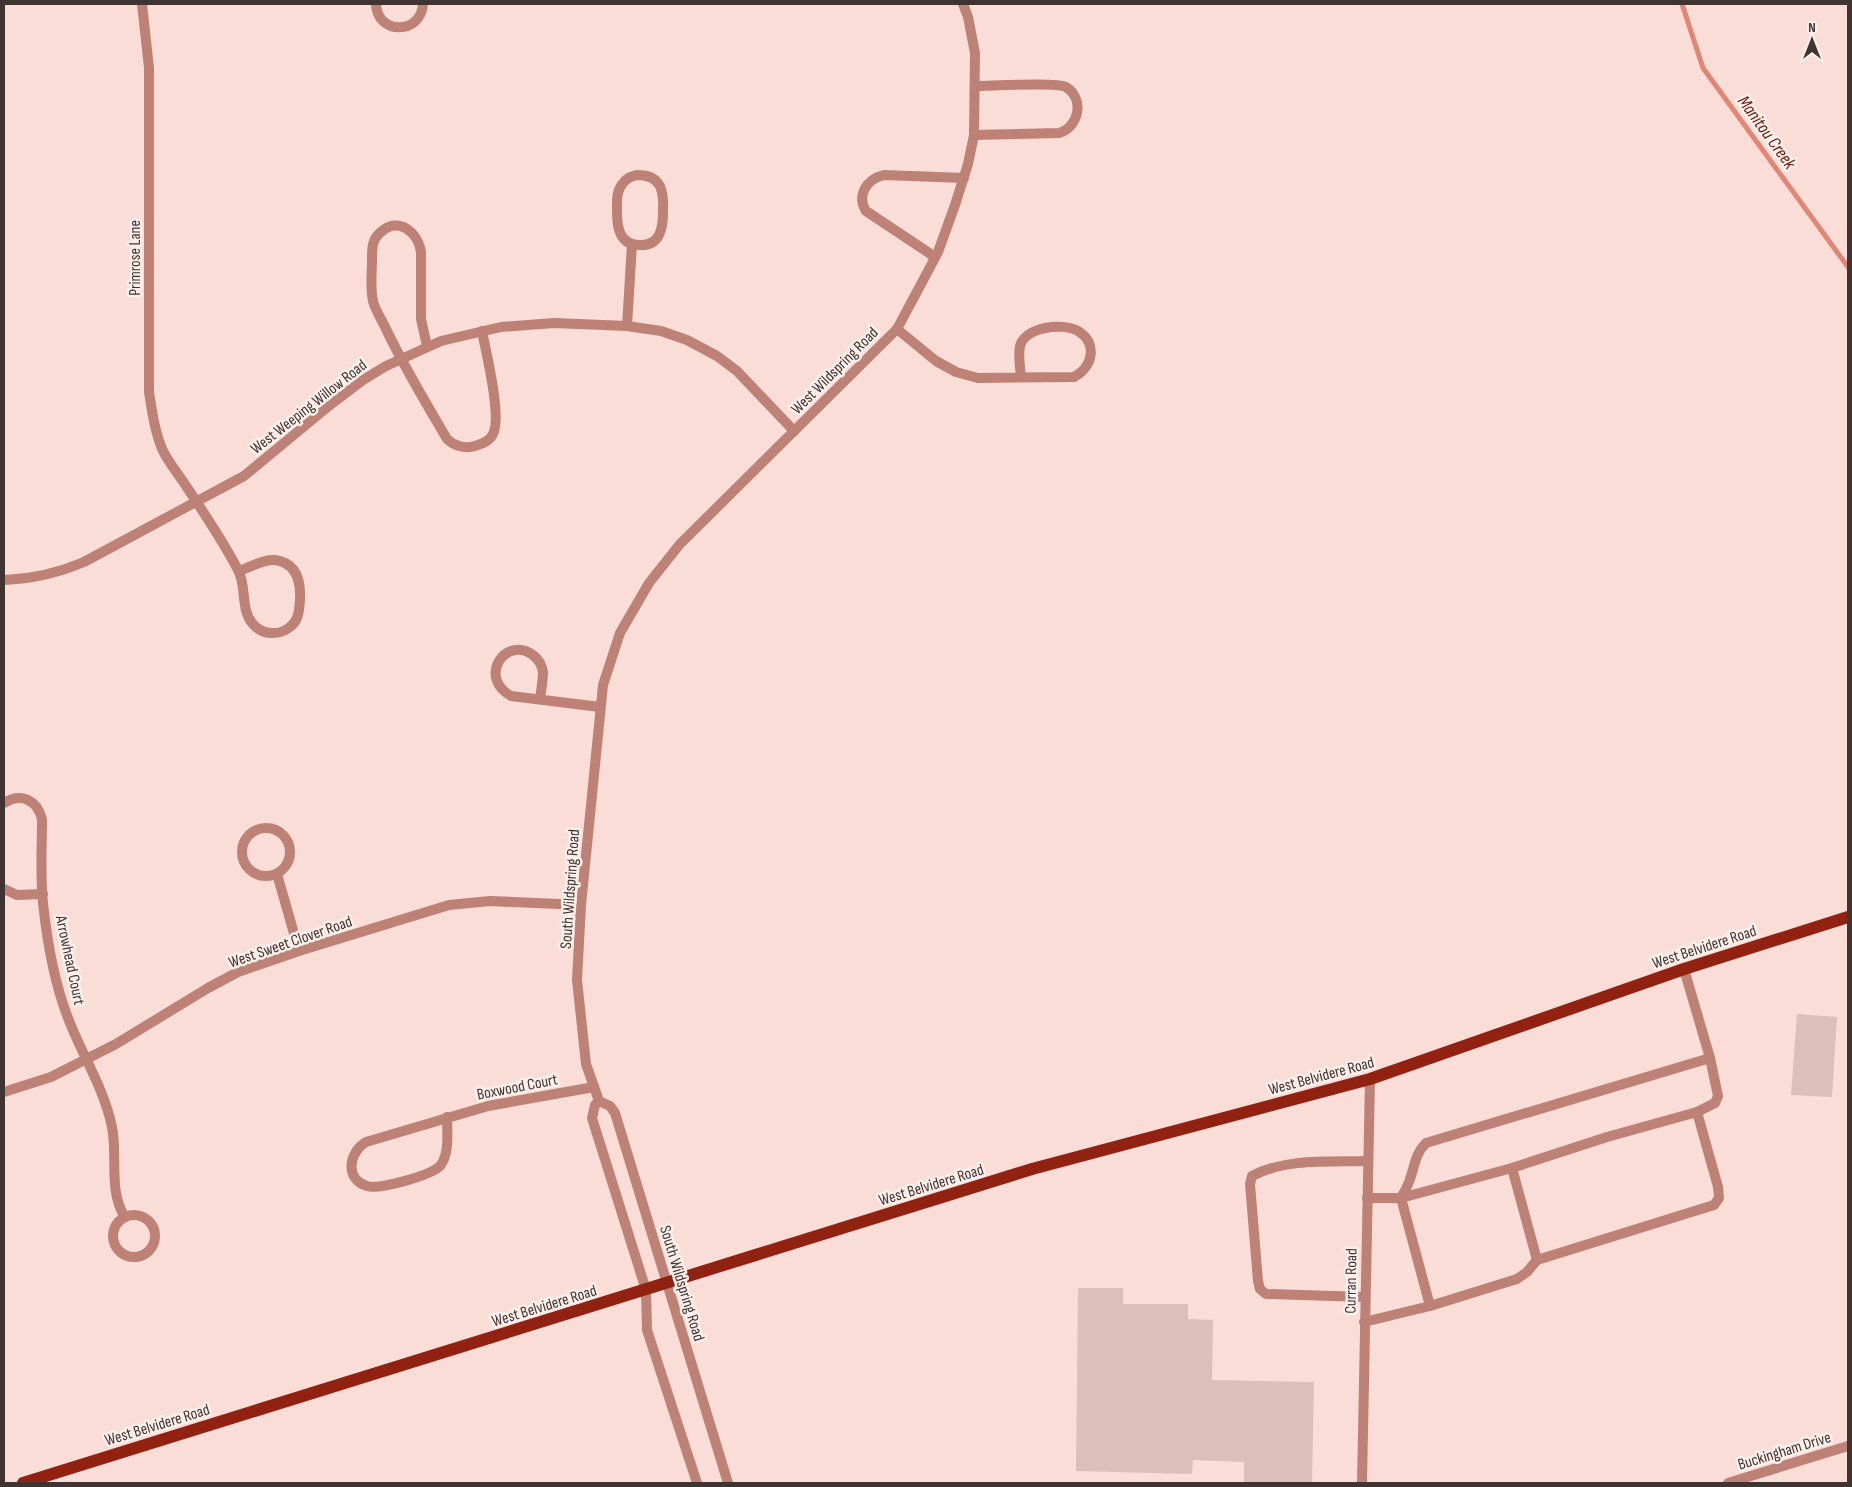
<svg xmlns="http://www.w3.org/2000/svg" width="1852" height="1487" viewBox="0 0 1852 1487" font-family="'Sofia Sans Condensed',sans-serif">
  <rect width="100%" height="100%" fill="#fbddd7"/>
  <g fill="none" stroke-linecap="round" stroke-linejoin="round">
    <path stroke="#e18675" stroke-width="5" d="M 1682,4 L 1703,68 L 1848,267"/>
  </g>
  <g fill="#dcbfb9">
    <path d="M 1797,1014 L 1837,1017 L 1832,1097 L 1791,1095 Z"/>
    <path d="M 1078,1288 L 1123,1288 L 1123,1304 L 1188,1304 L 1188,1319 L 1213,1320 L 1212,1380 L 1314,1382 L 1312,1483 L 1244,1483 L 1244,1462 L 1193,1460 L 1192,1474 L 1076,1471 Z"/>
  </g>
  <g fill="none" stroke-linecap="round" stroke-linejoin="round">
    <g stroke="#be8175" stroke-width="10">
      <path d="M 1512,1168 L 1537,1260"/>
      <path d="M 1367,1198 L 1401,1198 L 1430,1306 L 1517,1279 L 1527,1272 L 1537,1260 L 1714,1205 L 1719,1198 L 1718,1187 L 1697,1112 L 1715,1103 L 1718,1096 L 1710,1058 L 1684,969"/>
      <path d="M 1401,1198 C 1404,1192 1408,1186 1410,1179 C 1415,1165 1415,1154 1426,1143 L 1710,1058"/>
      <path d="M 1401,1198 L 1512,1168 L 1607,1137 L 1697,1112"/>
      <path d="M 1365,1297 L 1266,1294 L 1260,1289 L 1258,1281 L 1250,1184 L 1252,1176 C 1286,1158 1330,1162 1367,1161"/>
      <path d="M 1364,1322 L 1430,1306"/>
    </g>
    <g stroke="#be8175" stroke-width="10">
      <path d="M 142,4 L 149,68 L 149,392 C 152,412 155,433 163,451 C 169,463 179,475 186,486 C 204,513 223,541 238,570 C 247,586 240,610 253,624 C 262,635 279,636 290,627 C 299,620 299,611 300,600 C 301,582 297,563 275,560 C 264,559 250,567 239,571"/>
      <path d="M 376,4 C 377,35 421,35 423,4"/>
      <path d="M 974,135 L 1059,133 C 1079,127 1085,99 1066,87 C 1057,82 990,86 976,86"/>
      <path d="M 637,175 C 662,175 664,191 663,212 C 663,228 660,246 640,245 C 619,245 617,227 617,211 C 617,201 616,190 624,182 C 627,178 632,176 637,175 Z"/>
      <path d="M 935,257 L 866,211 C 856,195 867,179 884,175 L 964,178"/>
      <path d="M 627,326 L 632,244"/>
      <path d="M 897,329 L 936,361 L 956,372 L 978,378 L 1074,377 C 1093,367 1098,343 1078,331 C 1063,322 1025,327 1020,346 C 1018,356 1020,367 1021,377"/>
      <path d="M 427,346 L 421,319 L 421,252 C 418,232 398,216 381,232 C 372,239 372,248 372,259 C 372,273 370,288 373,301 C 375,310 382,320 386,329 C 404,367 426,403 447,439 C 454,446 465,449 475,446 C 482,444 490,441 493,434 C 502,417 486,352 482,331"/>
      <path d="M 4,580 C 32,579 58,573 84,562 L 244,476 L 330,405 L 363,380 L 386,366 L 441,341 L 501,327 L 554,323 L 627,326 L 661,331 L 687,340 L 717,356 L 737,371 L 794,431"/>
      <path d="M 540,699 C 541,691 543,680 543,672 C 542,665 538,659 533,655 C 506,635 477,677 511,696 L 600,707"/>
      <path d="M 4,803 C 21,792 37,800 42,819 C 42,847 40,875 43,903 C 47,941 54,982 68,1018 C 82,1055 104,1088 112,1127 C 118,1157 108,1191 125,1217"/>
      <circle cx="266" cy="852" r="24"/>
      <path d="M 277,874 L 299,951"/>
      <path d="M 4,889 L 17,895 L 43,894"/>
      <path d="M 4,1092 L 51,1077 L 116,1044 L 208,988 L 238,972 L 299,951 L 449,905 L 490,901 L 581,905"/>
      <path d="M 599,1101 L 586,1064 L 577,980 L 581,905 L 603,685 L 620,633 L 649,583 L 680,544 L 897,329 L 928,271 L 938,252 L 955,205 L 968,164 L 974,135 L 975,53 L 968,17 L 963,4"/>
      <path d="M 599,1101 L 610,1106 L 615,1113 L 728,1483"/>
      <path d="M 599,1101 L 595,1105 L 592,1118 L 646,1290 L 647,1330 L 697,1483"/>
      <path d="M 447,1117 C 447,1131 450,1154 440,1166 C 431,1175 380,1190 367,1186 C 344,1179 349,1152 366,1142 L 488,1106 L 594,1087"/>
      <circle cx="134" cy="1236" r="21"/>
      <path d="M 1362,1483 L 1370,1079"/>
      <path d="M 1728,1483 L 1848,1446"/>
    </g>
    <path stroke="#912212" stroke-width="12" d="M 23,1483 L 1032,1169 L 1370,1079 L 1684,969 L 1848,917"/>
  </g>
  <g text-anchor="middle" stroke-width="5" stroke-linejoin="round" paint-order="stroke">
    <g font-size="16" fill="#3f3431" stroke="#fbefec">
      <text transform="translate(134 258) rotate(-90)" y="6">Primrose Lane</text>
      <text transform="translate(834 370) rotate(-45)" y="6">West Wildspring Road</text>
      <text transform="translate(308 406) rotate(-38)" y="6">West Weeping Willow Road</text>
      <text transform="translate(569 889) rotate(-86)" y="6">South Wildspring Road</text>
      <text transform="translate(290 941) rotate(-19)" y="6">West Sweet Clover Road</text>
      <text transform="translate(1704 946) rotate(-18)" y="6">West Belvidere Road</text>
      <text transform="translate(71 960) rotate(78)" y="6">Arrowhead Court</text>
      <text transform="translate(1321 1075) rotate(-15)" y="6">West Belvidere Road</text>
      <text transform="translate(517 1086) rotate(-11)" y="6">Boxwood Court</text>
      <text transform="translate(931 1184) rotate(-17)" y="6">West Belvidere Road</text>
      <text transform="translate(1350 1281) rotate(-89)" y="6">Curran Road</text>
      <text transform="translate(683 1283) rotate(73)" y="6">South Wildspring Road</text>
      <text transform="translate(544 1305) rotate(-17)" y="6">West Belvidere Road</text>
      <text transform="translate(157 1424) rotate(-17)" y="6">West Belvidere Road</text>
      <text transform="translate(1784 1450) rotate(-17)" y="6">Buckingham Drive</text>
    </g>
    <g font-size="18" font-style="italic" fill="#6b1a0f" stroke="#fbefec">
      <text transform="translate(1767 132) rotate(54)" y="6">Manitou Creek</text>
    </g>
  </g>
  <rect width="1852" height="1487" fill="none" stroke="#3f3431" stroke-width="10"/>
  <g transform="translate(1812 40)" stroke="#fbefec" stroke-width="4" paint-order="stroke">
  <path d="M0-4L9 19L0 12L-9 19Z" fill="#3f3431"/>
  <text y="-8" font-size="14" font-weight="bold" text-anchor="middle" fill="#3f3431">N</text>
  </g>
</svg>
